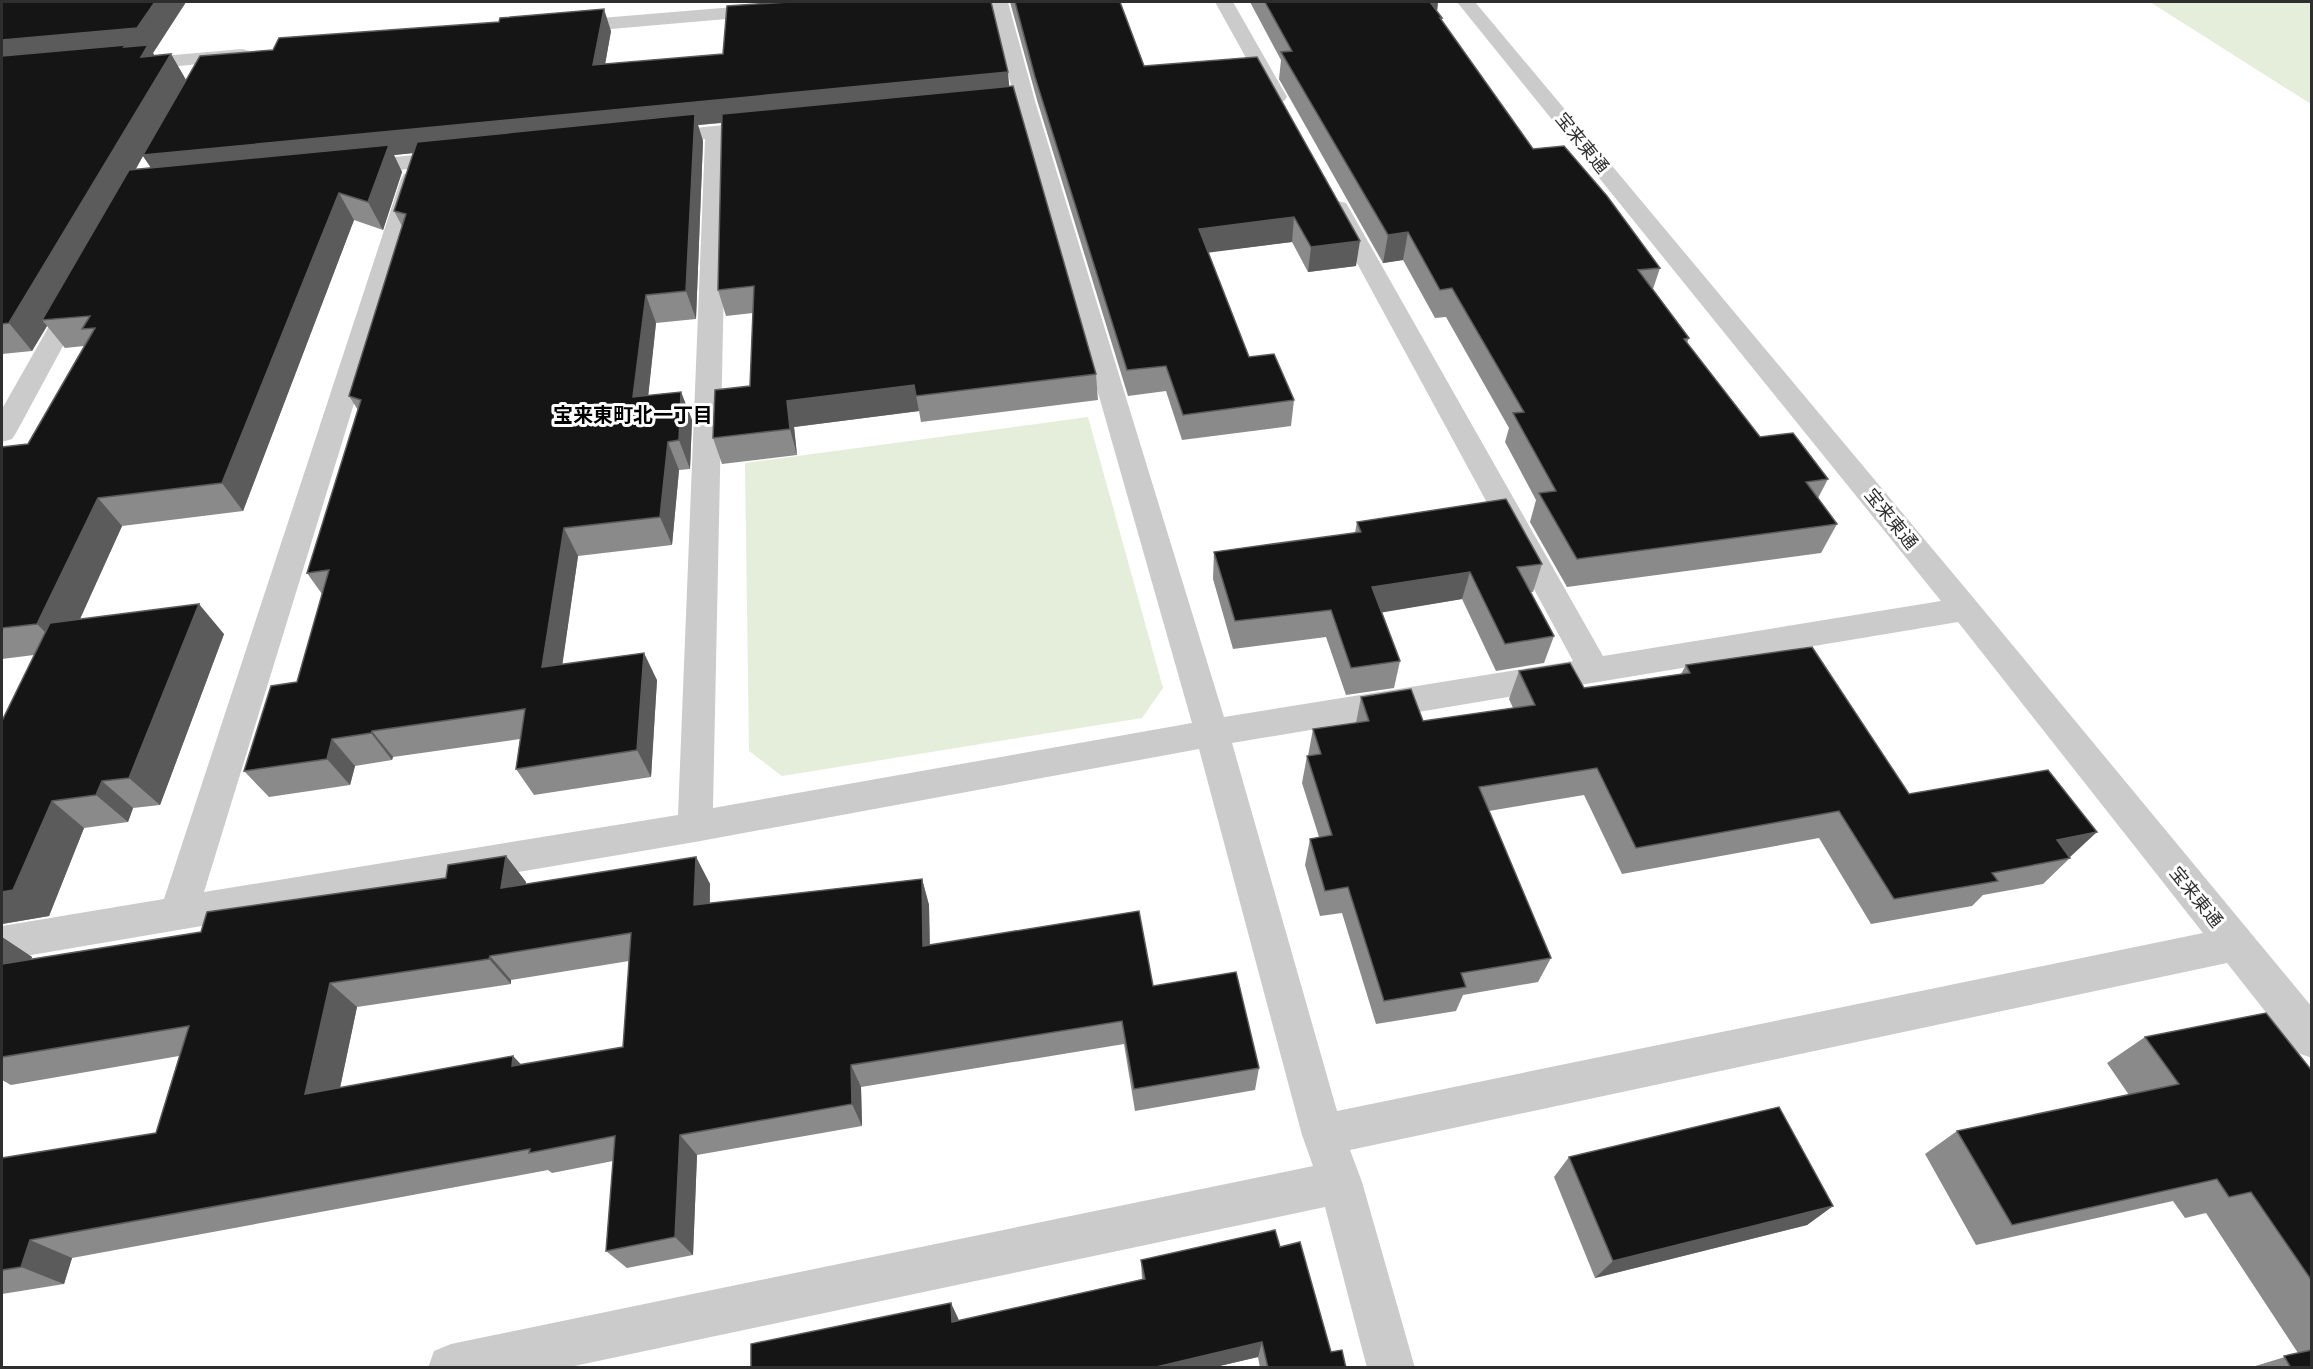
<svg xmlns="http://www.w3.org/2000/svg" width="2313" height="1369" viewBox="0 0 2313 1369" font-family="'Space Grotesk','Noto Sans JP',sans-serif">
  <rect width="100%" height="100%" fill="#fff"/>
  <g fill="#e5eddb">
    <path d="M 2150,2 L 2311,2 L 2311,104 Z"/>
    <path d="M 1088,417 L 1163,688 L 1142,718 L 782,776 L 749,751 L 745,463 Z"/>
  </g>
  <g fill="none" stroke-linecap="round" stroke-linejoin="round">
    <g fill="#cbcbcb" fill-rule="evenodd">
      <path d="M 794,2 L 862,2 L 860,6 L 853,8 L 565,33 L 558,31 L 555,27 L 558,23 L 565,21 Z"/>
      <path d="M 990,2 L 1008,2 L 1035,101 L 1224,717 L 1573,661 L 1327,208 L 1330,203 L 1338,201 L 1346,203 L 1349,208 L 1603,656 L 1941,601 L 1457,2 L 1475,2 L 1976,601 L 2312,1007 L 2312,1058 L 2298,1053 L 2227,963 L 1350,1150 L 1362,1182 L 1415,1368 L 1367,1368 L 1325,1207 L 565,1368 L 428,1368 L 434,1351 L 451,1344 L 1313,1166 L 1302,1135 L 1199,749 L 695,842 L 2,960 L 2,926 L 164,899 L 401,179 L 404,174 L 412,172 L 420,174 L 423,179 L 204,892 L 678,815 L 705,139 L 655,144 L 647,143 L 644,138 L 647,133 L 655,132 L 765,121 L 773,122 L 776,127 L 773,132 L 727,137 L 713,808 L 1192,723 L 1015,101 ZM 1958,622 L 2203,933 L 1337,1111 L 1232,743 Z"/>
      <path d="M 1215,2 L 1233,2 L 1287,97 L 1284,101 L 1277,103 L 1270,101 Z"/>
      <path d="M 242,49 L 249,51 L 252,55 L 249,59 L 129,71 L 122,69 L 119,65 L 122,61 L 129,59 Z"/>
      <path d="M 455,151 L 463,153 L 466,158 L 463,163 L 354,175 L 346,173 L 343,168 L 346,163 L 354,161 Z"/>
      <path d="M 77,291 L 86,293 L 89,298 L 16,433 L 12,439 L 2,442 L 2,409 L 65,298 L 68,293 Z"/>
    </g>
  </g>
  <g fill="#8a8a8a" fill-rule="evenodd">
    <path d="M 2,2 L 186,2 L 153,53 L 154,56 L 171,54 L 186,80 L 611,31 L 605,64 L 1010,86 L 1096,374 L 1098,400 L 921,422 L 919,411 L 794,427 L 797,455 L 722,464 L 713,438 L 750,386 L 753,313 L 726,316 L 718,290 L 722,123 L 698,125 L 703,141 L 696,319 L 656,323 L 648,396 L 681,392 L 692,420 L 690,469 L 679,470 L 672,545 L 578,556 L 562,665 L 657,680 L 651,777 L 534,795 L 516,769 L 520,739 L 393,757 L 392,760 L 355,766 L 350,785 L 269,797 L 244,771 L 297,682 L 322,594 L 307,573 L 358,410 L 349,396 L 402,226 L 394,211 L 413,153 L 394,155 L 402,172 L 383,230 L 354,220 L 243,511 L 122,526 L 80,619 L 224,634 L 160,805 L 133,808 L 128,822 L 84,828 L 49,916 L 2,924 L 2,721 L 34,655 L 2,659 L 2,447 L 28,444 L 84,346 L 65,348 L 47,326 L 32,351 L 2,354 ZM 143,156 L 151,168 L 136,169 Z"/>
    <path d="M 1010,2 L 1120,2 L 1144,66 L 1356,266 L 1308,272 L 1292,242 L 1208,252 L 1249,357 L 1294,400 L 1291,426 L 1182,440 L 1166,391 L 1128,396 L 1037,100 Z"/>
    <path d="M 1250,2 L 1438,2 L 1437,11 L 1442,18 L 1442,21 L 1533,149 L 1660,268 L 1653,289 L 1689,338 L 1687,343 L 1760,437 L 1828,479 L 1818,498 L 1837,524 L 1821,553 L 1567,587 L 1530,522 L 1536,500 L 1505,442 L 1509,428 L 1446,317 L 1435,318 L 1403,260 L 1383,263 L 1279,79 L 1281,60 Z"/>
    <path d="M 1357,522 L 1542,564 L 1533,592 L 1530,592 L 1554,636 L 1544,663 L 1496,671 L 1462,599 L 1382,612 L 1400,661 L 1394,688 L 1346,695 L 1326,637 L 1233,649 L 1213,579 L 1214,552 L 1355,533 Z"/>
    <path d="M 1686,665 L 1909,794 L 2070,858 L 2043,884 L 1983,895 L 1972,906 L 1871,924 L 1819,838 L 1622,874 L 1584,795 L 1489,811 L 1551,958 L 1538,982 L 1463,995 L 1456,1011 L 1376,1024 L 1342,913 L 1320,916 L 1305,865 L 1310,839 L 1319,837 L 1302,783 L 1307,756 L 1308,756 L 1313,729 L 1356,723 L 1361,697 L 1423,721 L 1513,708 L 1509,699 L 1519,671 L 1584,688 L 1681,674 Z"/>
    <path d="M 506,856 L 526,882 L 526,884 L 696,857 L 710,884 L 710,903 L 922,879 L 929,905 L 930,945 L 1153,986 L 1259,1068 L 1255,1090 L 1135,1111 L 1124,1044 L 861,1087 L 862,1126 L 697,1155 L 693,1255 L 627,1268 L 606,1251 L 613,1161 L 552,1173 L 548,1170 L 72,1258 L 64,1284 L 2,1294 L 2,1158 L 156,1133 L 179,1056 L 11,1085 L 2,1080 L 2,937 L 32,957 L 31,959 L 201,932 L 446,878 ZM 629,961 L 623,1047 L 521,1065 L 340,1088 L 357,1007 L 511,984 L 511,980 Z"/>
    <path d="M 2145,1037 L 2312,1071 L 2312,1368 L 2249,1368 L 2298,1353 L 2206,1213 L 2185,1218 L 2173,1201 L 1976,1245 L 1925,1154 L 1957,1131 L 2129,1095 L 2107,1063 Z"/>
    <path d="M 1569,1157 L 1833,1206 L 1807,1225 L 1595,1278 L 1554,1177 Z"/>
    <path d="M 1280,1247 L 1331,1352 L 1346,1368 L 1260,1368 L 1258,1357 L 1211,1368 L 751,1368 L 958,1318 L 959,1321 L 1142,1279 L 1141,1260 Z"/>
  </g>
  <g fill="#5b5b5b">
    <path d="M 155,2 L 186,2 L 153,53 L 162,68 L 171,54 L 186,80 L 1008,72 L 1010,94 L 698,125 L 703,141 L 696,319 L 686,291 L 694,125 L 394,155 L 402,172 L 383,230 L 368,202 L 385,156 L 158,178 L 143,156 L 50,319 L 42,320 L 47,326 L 32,351 L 9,323 L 2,40 Z"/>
    <path d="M 1425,2 L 1438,2 L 1436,20 Z"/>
    <path d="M 604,9 L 611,31 L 601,87 L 593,65 Z"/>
    <path d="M 339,193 L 354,220 L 243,511 L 222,483 Z"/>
    <path d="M 1294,217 L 1292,242 L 1198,254 L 1199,229 Z"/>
    <path d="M 1408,232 L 1403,260 L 1383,263 L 1388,235 Z"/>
    <path d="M 1360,241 L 1356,266 L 1308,272 L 1311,247 Z"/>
    <path d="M 646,295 L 656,323 L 645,426 L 633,397 Z"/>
    <path d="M 914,385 L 919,411 L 794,427 L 797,455 L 790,429 L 787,401 Z"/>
    <path d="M 681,392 L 692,420 L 690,469 L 679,440 Z"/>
    <path d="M 668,442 L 679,470 L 672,545 L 660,517 Z"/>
    <path d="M 98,498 L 122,526 L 65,652 L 37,624 Z"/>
    <path d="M 564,528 L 578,556 L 558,695 L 542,667 Z"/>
    <path d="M 1470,572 L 1462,599 L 1367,615 L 1372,587 Z"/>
    <path d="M 199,604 L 224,634 L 160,805 L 129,778 Z"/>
    <path d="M 644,653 L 657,680 L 651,777 L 637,750 Z"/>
    <path d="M 372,731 L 393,757 L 392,760 L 371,733 Z"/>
    <path d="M 332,739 L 355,766 L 350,785 L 327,759 Z"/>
    <path d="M 102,781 L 133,808 L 128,822 L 96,795 Z"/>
    <path d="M 52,801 L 84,828 L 49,916 L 2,924 L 2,892 Z"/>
    <path d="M 2097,832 L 2069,858 L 2057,840 Z"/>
    <path d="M 506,856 L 526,882 L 522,913 L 501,888 Z"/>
    <path d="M 696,857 L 710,884 L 709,930 L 694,905 Z"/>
    <path d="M 922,879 L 929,905 L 930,971 L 923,946 Z"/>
    <path d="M 2,937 L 32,957 L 30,962 L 2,970 Z"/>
    <path d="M 490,956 L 511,980 L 511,984 L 489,959 Z"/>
    <path d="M 330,983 L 357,1007 L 334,1116 L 305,1094 Z"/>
    <path d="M 513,1056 L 535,1079 L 512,1066 Z"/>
    <path d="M 851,1065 L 861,1087 L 862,1126 L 852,1104 Z"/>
    <path d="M 680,1135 L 697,1155 L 693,1255 L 675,1237 Z"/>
    <path d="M 1833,1206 L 1807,1225 L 1595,1278 L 1613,1261 Z"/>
    <path d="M 30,1240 L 72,1258 L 64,1284 L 21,1267 Z"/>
    <path d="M 951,1303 L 958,1318 L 960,1337 L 952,1322 Z"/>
    <path d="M 1262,1342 L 1258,1357 L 1211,1368 L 1152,1368 Z"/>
  </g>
  <g fill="#151515" stroke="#5b5b5b" stroke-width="1.5" fill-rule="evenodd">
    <path d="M 2,2 L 155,2 L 137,28 L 2,40 Z"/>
    <path d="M 789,2 L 991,2 L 1008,72 L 143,155 L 200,56 L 273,50 L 279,38 L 499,22 L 500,18 L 604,9 L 593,65 L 723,54 L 727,6 Z"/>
    <path d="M 1015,2 L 1120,2 L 1144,66 L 1257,57 L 1360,241 L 1311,247 L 1294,217 L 1199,229 L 1249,357 L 1274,354 L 1294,400 L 1183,415 L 1166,366 L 1127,370 L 1035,77 Z"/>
    <path d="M 1265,2 L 1430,2 L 1442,18 L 1440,18 L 1533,149 L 1564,146 L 1607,196 L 1660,268 L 1638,270 L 1689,338 L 1684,339 L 1760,437 L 1793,433 L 1828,479 L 1806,482 L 1837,524 L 1577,559 L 1539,493 L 1556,491 L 1513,413 L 1524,412 L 1452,288 L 1440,290 L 1408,232 L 1388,235 L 1281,52 L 1292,51 Z"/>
    <path d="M 126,45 L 124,47 L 148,45 L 141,57 L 171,54 L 9,323 L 2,324 L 2,56 Z"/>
    <path d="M 1013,86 L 1096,374 L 916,396 L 914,385 L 787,401 L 790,429 L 713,438 L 715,390 L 750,386 L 754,286 L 718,290 L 722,114 Z"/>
    <path d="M 695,114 L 686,291 L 646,295 L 633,397 L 681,392 L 679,440 L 668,442 L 660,517 L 564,528 L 542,667 L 644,653 L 637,750 L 516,769 L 525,709 L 372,731 L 371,733 L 332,739 L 327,759 L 244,771 L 271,686 L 297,682 L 329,570 L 307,573 L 361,400 L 349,396 L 406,214 L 394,211 L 417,142 Z"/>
    <path d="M 389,145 L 368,202 L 339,193 L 222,483 L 98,498 L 37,624 L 2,628 L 2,447 L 28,444 L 95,328 L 82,329 L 90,316 L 42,320 L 129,170 Z"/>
    <path d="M 1506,499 L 1542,564 L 1517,567 L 1554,636 L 1505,644 L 1470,572 L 1372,587 L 1400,661 L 1351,668 L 1331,610 L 1235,621 L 1214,552 L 1361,532 L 1357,522 Z"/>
    <path d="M 199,604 L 129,778 L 102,781 L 96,795 L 52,801 L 13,890 L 2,892 L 2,721 L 50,623 Z"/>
    <path d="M 1812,647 L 1909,794 L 2048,770 L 2097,832 L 2057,840 L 2070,858 L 1992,873 L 1998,881 L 1894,899 L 1839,811 L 1636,848 L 1597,768 L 1479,787 L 1551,958 L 1461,973 L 1466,987 L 1384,1001 L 1348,887 L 1325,891 L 1310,839 L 1332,835 L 1307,756 L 1321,754 L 1313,729 L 1369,721 L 1361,697 L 1411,689 L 1423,721 L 1535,705 L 1519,671 L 1570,663 L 1584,688 L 1690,673 L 1686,665 Z"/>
    <path d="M 506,856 L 501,888 L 696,857 L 694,905 L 922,879 L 923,946 L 1139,911 L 1153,986 L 1236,972 L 1259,1068 L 1134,1089 L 1122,1021 L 851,1065 L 852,1104 L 680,1135 L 675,1237 L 606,1251 L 615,1136 L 529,1153 L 530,1149 L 30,1240 L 21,1267 L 2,1270 L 2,1158 L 156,1133 L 189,1026 L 2,1057 L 2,964 L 201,932 L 207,912 L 446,878 L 448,865 ZM 631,933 L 623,1047 L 512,1066 L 513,1056 L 305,1094 L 330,983 L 489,959 L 490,956 Z"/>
    <path d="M 2266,1013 L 2312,1071 L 2312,1281 L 2251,1192 L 2229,1197 L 2217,1179 L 2012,1225 L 1957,1131 L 2179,1084 L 2145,1037 Z"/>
    <path d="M 1779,1107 L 1833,1206 L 1613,1261 L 1569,1157 Z"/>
    <path d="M 1275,1230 L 1280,1247 L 1300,1242 L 1331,1352 L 1342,1350 L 1346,1368 L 1268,1368 L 1262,1342 L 1152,1368 L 751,1368 L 751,1344 L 951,1303 L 952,1322 L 1145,1279 L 1141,1260 Z"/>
    <path d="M 2312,1350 L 2312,1368 L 2291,1368 L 2284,1356 Z"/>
  </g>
  <g text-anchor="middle" stroke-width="6" stroke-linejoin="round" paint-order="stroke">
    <g font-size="18" fill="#2e2e2e" stroke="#fff">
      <text transform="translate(1582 143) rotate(51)" y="6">宝来東通</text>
      <text transform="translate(1891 519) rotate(51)" y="6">宝来東通</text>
      <text transform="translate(2196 897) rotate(51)" y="6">宝来東通</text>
    </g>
    <g font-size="20" font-weight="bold" fill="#000" stroke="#fff">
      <text x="633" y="422">宝来東町北一丁目</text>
    </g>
  </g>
  <rect width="2313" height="1369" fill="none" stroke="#2e2e2e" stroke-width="6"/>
</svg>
